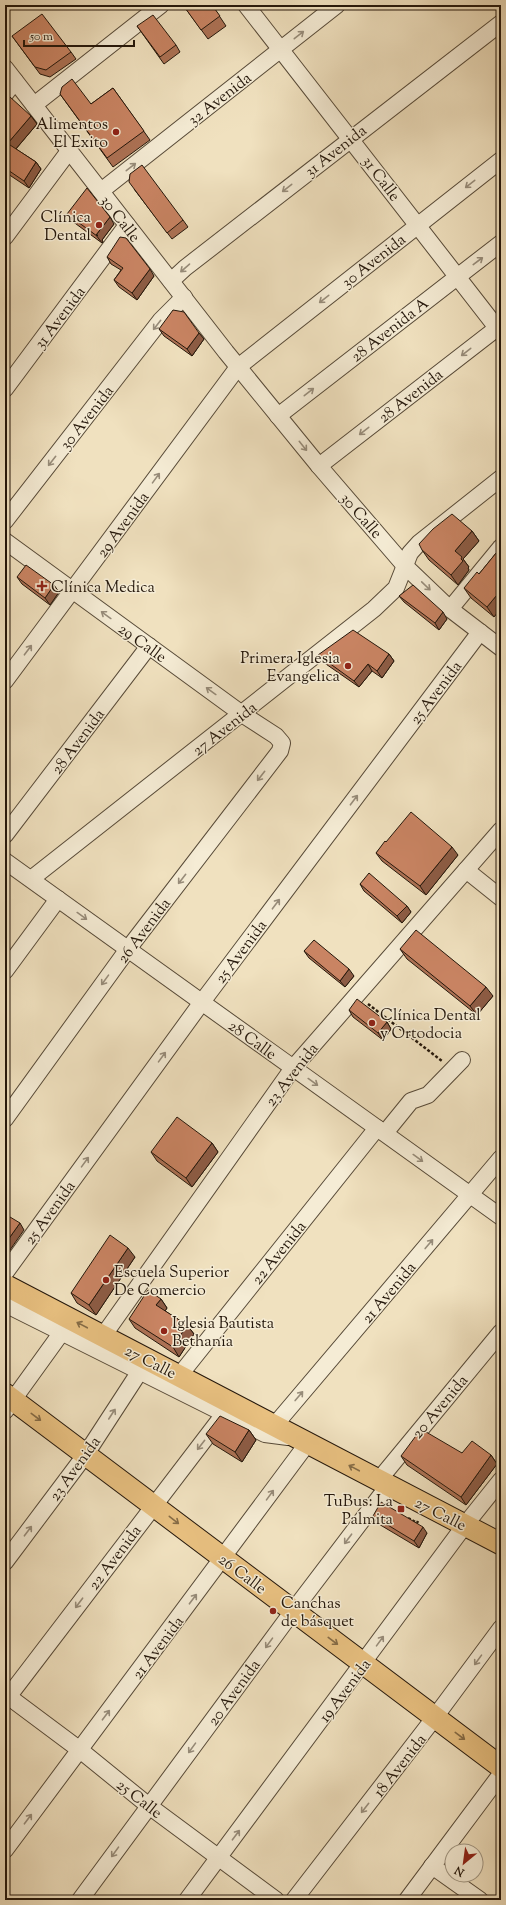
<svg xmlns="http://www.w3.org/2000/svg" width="506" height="1905" viewBox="0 0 506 1905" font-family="'Sorts Mill Goudy',serif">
  <rect width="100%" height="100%" fill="#f0e1bf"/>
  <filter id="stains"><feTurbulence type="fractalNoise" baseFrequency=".005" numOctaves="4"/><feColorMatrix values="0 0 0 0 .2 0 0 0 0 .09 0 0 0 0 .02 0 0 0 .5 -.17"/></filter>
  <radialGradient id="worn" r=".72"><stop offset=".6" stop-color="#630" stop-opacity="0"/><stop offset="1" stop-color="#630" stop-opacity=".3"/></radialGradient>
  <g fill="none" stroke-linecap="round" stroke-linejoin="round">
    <g stroke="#574a38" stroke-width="18">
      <g id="minor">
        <path d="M 246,5 L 501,333"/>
        <path d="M 5,68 L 226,352 L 319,466 L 405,566 L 450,609 L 501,648"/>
        <path d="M 5,94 L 15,81"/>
        <path d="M 34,105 L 161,5"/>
        <path d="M 101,191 L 337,5"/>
        <path d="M 5,237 L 69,151"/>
        <path d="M 171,281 L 185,268 L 501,23"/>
        <path d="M 5,389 L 127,225"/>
        <path d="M 278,416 L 501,243"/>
        <path d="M 319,466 L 501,325"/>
        <path d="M 5,521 L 161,320 L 184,297"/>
        <path d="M 5,541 L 242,714 L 276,736 L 282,743 L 280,751 L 128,949 L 5,1119"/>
        <path d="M 450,609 L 501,547"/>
        <path d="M 5,681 L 238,367 L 501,160"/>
        <path d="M 5,835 L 149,646"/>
        <path d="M 5,861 L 501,1217"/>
        <path d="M 466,870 L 501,898"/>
        <path d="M 31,879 L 374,609 L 396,588 L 410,553 L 419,543 L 501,478"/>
        <path d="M 5,971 L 58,899"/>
        <path d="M 385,1133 L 411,1101 L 428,1095 L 462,1060"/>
        <path d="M 5,1273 L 202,1002 L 480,632"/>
        <path d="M 5,1304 L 265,1434 L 288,1437"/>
        <path d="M 103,1336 L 293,1068 L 501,830"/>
        <path d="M 179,1376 L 377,1128"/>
        <path d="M 5,1411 L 62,1332"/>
        <path d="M 274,1426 L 501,1158"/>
        <path d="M 378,1481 L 501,1332"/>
        <path d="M 5,1562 L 86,1454 L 140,1371"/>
        <path d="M 5,1694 L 80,1750 L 149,1806 L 276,1900"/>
        <path d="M 5,1701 L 224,1414"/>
        <path d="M 5,1850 L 307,1444"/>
        <path d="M 432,1866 L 480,1900"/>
        <path d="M 80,1900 L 293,1611 L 388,1486"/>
        <path d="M 187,1900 L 465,1525 L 501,1480"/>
        <path d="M 294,1900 L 435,1717 L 501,1628"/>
        <path d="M 407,1900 L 501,1774"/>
      </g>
    </g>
    <g stroke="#24170b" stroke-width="23">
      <g id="major">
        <path d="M 5,1285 L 501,1544"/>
        <path d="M 5,1394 L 501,1767"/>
      </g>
    </g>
    <g stroke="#24170b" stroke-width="2.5" stroke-dasharray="3 2" stroke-linecap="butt">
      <path d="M 368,1004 L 442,1061"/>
      <path d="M 408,1518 L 417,1523 L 418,1521"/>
    </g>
    <use href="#minor" stroke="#f5ecd5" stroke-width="16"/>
    <use href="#major" stroke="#e8c080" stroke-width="21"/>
  </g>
  <g fill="#ad7255" stroke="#24170b">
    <path d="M 64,5 L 72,5 L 67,9 Z"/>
    <path d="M 183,5 L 212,5 L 226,26 L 208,39 Z"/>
    <path d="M 137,26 L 176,45 L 180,52 L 164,64 Z"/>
    <path d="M 12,36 L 71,52 L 76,59 L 50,77 L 40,74 Z"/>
    <path d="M 113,88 L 150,140 L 113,167 L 60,94 L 91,104 Z"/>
    <path d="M 5,104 L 31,116 L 37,124 L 16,149 L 36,162 L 41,169 L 29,188 L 5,172 L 5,152 L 8,147 L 5,144 Z"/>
    <path d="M 134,189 L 183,220 L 188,227 L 172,239 Z"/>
    <path d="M 67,214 L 114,224 L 102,240 L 103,242 L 102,243 L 72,221 Z"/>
    <path d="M 107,257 L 154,276 L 137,300 L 119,287 L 114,280 L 121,270 L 111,264 Z"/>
    <path d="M 159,329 L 199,333 L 204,339 L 192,356 L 164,336 Z"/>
    <path d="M 472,531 L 479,541 L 463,559 L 469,567 L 468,568 L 469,570 L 458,585 L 429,560 L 422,550 Z"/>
    <path d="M 501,547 L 501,608 L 494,617 L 471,598 L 464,588 L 479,574 Z"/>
    <path d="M 17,577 L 59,592 L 50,605 L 22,584 Z"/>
    <path d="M 399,596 L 447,619 L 439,630 L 404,602 Z"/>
    <path d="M 389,654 L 394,661 L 382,678 L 372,671 L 359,687 L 323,662 L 318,655 Z"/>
    <path d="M 386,842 L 458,855 L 426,895 L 382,861 L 376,853 Z"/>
    <path d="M 360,884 L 407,906 L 411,912 L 402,923 L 364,891 Z"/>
    <path d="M 400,949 L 493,996 L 477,1015 L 407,959 Z"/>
    <path d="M 304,951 L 354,976 L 345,987 L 309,958 Z"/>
    <path d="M 349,1010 L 387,1022 L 391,1029 L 383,1040 L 353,1017 Z"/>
    <path d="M 212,1143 L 218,1152 L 192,1187 L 157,1161 L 151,1152 Z"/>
    <path d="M 135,1257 L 96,1315 L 77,1303 L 71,1293 Z"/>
    <path d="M 161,1299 L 167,1308 L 165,1311 L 187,1325 L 194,1334 L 179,1357 L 135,1328 L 129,1319 Z"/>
    <path d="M 249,1430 L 256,1440 L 242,1462 L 213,1444 L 206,1434 Z"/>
    <path d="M 462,1453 L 491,1455 L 497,1464 L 466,1505 L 407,1465 L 401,1456 Z"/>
    <path d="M 373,1516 L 427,1533 L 419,1548 L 377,1523 Z"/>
  </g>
  <g fill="#8d5c45" stroke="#24170b">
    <path d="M 31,116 L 37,124 L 14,151 L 8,143 Z"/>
    <path d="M 36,162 L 41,169 L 29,188 L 24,181 Z"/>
    <path d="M 110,217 L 114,224 L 102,240 L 103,242 L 102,243 L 96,235 Z"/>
    <path d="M 150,269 L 154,276 L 137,300 L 132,293 Z"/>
    <path d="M 199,333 L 204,339 L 192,356 L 187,349 Z"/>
    <path d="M 5,494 L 9,500 L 5,506 Z"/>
    <path d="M 472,531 L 479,541 L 463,559 L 469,567 L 468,568 L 469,570 L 458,585 L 451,575 L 455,551 Z"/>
    <path d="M 54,585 L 59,592 L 50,605 L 45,598 Z"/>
    <path d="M 501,590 L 501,608 L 494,617 L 487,607 Z"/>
    <path d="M 443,612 L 447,619 L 439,630 L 435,623 Z"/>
    <path d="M 389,654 L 394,661 L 382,678 L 377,671 Z"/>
    <path d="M 368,664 L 372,671 L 359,687 L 354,681 Z"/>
    <path d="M 452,847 L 458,855 L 426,895 L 420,886 Z"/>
    <path d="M 407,906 L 411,912 L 402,923 L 397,916 Z"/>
    <path d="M 349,969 L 354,976 L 345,987 L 340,981 Z"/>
    <path d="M 486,987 L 493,996 L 477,1015 L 470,1006 Z"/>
    <path d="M 387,1022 L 391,1029 L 383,1040 L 378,1033 Z"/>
    <path d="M 212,1143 L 218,1152 L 192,1187 L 186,1178 Z"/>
    <path d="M 20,1223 L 24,1230 L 5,1257 L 5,1244 Z"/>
    <path d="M 128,1248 L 135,1257 L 96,1315 L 89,1305 Z"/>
    <path d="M 161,1299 L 167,1308 L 163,1314 L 156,1305 Z"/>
    <path d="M 187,1325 L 194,1334 L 179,1357 L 173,1347 Z"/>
    <path d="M 249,1430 L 256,1440 L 242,1462 L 235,1452 Z"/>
    <path d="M 491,1455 L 497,1464 L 466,1505 L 461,1497 Z"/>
    <path d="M 423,1527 L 427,1533 L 419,1548 L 414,1541 Z"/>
  </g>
  <g fill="#c98463" stroke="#24170b">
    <path d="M 183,5 L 212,5 L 220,16 L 201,30 Z"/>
    <path d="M 42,14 L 71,52 L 46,70 L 35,67 L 12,36 Z"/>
    <path d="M 153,15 L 176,45 L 160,57 L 137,26 Z"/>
    <path d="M 72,79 L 91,104 L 113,88 L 144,131 L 107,158 L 60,94 L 62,87 Z"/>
    <path d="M 10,97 L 31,116 L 8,143 L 5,140 L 5,104 Z"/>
    <path d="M 10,145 L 36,162 L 24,181 L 5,168 L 5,152 Z"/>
    <path d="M 142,165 L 183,220 L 167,233 L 129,182 L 130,174 Z"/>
    <path d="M 87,188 L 110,217 L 96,235 L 98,235 L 97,236 L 67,214 Z"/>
    <path d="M 120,237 L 126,238 L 150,269 L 132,293 L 114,280 L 123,268 L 107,257 Z"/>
    <path d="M 173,310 L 184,312 L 199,333 L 187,349 L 159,329 Z"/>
    <path d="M 452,514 L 472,531 L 455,551 L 462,557 L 461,559 L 463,561 L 451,575 L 422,550 L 419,544 L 433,529 Z"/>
    <path d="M 501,547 L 501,590 L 487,607 L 464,588 L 477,572 L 479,574 Z"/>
    <path d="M 26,565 L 54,585 L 45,598 L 17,577 Z"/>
    <path d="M 413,585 L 443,612 L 435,623 L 399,596 Z"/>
    <path d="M 353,630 L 389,654 L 377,671 L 368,664 L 354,681 L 318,655 Z"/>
    <path d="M 411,812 L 452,847 L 420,886 L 376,853 L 385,841 L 386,842 Z"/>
    <path d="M 369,873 L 407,906 L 397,916 L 360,884 Z"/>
    <path d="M 416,930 L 486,987 L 470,1006 L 400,949 Z"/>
    <path d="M 314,940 L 349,969 L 340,981 L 304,951 Z"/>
    <path d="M 357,999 L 387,1022 L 378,1033 L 349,1010 Z"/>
    <path d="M 177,1117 L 212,1143 L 186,1178 L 151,1152 Z"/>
    <path d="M 5,1214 L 20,1223 L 5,1244 Z"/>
    <path d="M 110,1235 L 128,1248 L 89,1305 L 71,1293 Z"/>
    <path d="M 148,1290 L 161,1299 L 156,1305 L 187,1325 L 173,1347 L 129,1319 Z"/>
    <path d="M 220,1416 L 249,1430 L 235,1452 L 206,1434 Z"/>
    <path d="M 421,1429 L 462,1453 L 472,1441 L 491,1455 L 461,1497 L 401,1456 Z"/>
    <path d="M 381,1502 L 423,1527 L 414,1541 L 373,1516 Z"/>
  </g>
  <defs><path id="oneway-shaft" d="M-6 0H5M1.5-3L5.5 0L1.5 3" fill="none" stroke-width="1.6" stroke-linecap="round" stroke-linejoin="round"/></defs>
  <g stroke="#978c7a">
    <use href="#oneway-shaft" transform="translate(299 35) rotate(-38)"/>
    <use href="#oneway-shaft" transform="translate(131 167) rotate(-38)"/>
    <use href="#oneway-shaft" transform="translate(470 184) rotate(142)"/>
    <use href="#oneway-shaft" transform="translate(287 188) rotate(142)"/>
    <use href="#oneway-shaft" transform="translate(478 261) rotate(-37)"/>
    <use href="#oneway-shaft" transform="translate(185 268) rotate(139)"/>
    <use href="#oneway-shaft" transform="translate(324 299) rotate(142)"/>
    <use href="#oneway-shaft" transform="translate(157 325) rotate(128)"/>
    <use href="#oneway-shaft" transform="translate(466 352) rotate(142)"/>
    <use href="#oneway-shaft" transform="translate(309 392) rotate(-38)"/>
    <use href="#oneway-shaft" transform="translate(364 431) rotate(142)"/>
    <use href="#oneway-shaft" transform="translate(303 446) rotate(51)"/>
    <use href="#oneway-shaft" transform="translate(52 461) rotate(128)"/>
    <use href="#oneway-shaft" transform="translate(156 478) rotate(-54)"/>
    <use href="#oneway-shaft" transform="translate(426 586) rotate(44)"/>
    <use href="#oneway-shaft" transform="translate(106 615) rotate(-144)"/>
    <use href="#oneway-shaft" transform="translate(28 650) rotate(-53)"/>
    <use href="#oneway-shaft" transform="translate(211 691) rotate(-144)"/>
    <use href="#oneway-shaft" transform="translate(261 776) rotate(128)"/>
    <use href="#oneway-shaft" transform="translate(354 800) rotate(-53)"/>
    <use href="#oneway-shaft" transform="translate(182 879) rotate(128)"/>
    <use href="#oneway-shaft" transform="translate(276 904) rotate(-53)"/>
    <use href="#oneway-shaft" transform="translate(82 916) rotate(36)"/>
    <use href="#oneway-shaft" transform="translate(105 980) rotate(126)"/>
    <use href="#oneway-shaft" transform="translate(162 1057) rotate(-54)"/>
    <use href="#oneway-shaft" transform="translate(313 1082) rotate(36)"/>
    <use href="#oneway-shaft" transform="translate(418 1158) rotate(36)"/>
    <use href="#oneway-shaft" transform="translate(85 1162) rotate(-54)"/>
    <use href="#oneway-shaft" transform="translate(429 1244) rotate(-50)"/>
    <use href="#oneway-shaft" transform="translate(299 1396) rotate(-50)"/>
    <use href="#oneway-shaft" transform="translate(112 1414) rotate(-57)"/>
    <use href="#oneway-shaft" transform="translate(201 1445) rotate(128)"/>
    <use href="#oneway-shaft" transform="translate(270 1495) rotate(-54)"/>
    <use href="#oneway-shaft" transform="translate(28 1531) rotate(-53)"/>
    <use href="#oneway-shaft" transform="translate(348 1539) rotate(127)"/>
    <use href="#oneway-shaft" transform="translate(193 1599) rotate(-53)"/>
    <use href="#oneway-shaft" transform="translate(79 1603) rotate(127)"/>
    <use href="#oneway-shaft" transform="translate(380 1641) rotate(-54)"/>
    <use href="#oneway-shaft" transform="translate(269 1643) rotate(126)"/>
    <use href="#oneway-shaft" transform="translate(478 1660) rotate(126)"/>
    <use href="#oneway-shaft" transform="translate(106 1715) rotate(-53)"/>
    <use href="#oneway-shaft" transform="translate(192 1748) rotate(126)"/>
    <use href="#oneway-shaft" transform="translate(365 1808) rotate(128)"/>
    <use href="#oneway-shaft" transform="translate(28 1819) rotate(-53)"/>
    <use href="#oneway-shaft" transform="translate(236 1835) rotate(-53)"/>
    <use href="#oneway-shaft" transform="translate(115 1852) rotate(126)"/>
  </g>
  <g stroke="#866c46">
    <use href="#oneway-shaft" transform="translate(82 1325) rotate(-152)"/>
    <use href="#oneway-shaft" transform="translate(36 1417) rotate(37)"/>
    <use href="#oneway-shaft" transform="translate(354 1468) rotate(-152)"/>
    <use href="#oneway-shaft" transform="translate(174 1520) rotate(38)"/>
    <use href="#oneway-shaft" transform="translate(333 1641) rotate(37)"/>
    <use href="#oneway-shaft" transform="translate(460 1736) rotate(37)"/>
  </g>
  <g fill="#8f2418" stroke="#f5ecd5" stroke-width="1.5">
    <circle cx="116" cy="132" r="4"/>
    <circle cx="99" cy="225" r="4"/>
    <path d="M40 580h4v4h4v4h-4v4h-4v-4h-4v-4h4z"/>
    <circle cx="348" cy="666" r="4"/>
    <circle cx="372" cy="1023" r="4"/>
    <circle cx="106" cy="1280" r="4"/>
    <circle cx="164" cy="1331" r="4"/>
    <rect x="397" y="1505" width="8" height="8" rx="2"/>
    <circle cx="273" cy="1611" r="4"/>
  </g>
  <g text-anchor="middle" stroke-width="3" stroke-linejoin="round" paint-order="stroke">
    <g font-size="16" fill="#24170b" stroke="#f5ecd5">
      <text transform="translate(219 98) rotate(-38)" y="6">32 Avenida</text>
      <text transform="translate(335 150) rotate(-38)" y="6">31 Avenida</text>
      <text transform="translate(382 178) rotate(53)" y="6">31 Calle</text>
      <text transform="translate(121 218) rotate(52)" y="6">30 Calle</text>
      <text transform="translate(373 260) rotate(-38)" y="6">30 Avenida</text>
      <text transform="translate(59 317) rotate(-53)" y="6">31 Avenida</text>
      <text transform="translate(389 329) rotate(-38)" y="6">28 Avenida A</text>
      <text transform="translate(410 395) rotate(-38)" y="6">28 Avenida</text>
      <text transform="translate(86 417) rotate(-52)" y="6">30 Avenida</text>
      <text transform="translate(362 515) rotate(49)" y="6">30 Calle</text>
      <text transform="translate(122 524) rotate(-54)" y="6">29 Avenida</text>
      <text transform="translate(143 642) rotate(36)" y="6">29 Calle</text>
      <text transform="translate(435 692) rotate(-53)" y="6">25 Avenida</text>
      <text transform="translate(224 728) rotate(-38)" y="6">27 Avenida</text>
      <text transform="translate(77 741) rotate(-53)" y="6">28 Avenida</text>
      <text transform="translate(143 930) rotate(-53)" y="6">26 Avenida</text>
      <text transform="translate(240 951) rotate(-53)" y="6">25 Avenida</text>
      <text transform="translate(253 1039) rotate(36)" y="6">28 Calle</text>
      <text transform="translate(291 1074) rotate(-52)" y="6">23 Avenida</text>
      <text transform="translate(49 1212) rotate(-54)" y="6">25 Avenida</text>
      <text transform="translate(278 1252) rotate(-51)" y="6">22 Avenida</text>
      <text transform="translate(388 1292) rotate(-50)" y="6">21 Avenida</text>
      <text transform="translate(151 1361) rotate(27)" y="6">27 Calle</text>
      <text transform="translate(439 1406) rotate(-50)" y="6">20 Avenida</text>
      <text transform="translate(74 1468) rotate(-54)" y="6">23 Avenida</text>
      <text transform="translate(441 1513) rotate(27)" y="6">27 Calle</text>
      <text transform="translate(114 1557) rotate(-53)" y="6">22 Avenida</text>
      <text transform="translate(243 1573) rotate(37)" y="6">26 Calle</text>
      <text transform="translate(157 1647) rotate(-53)" y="6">21 Avenida</text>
      <text transform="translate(344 1690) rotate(-53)" y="6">19 Avenida</text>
      <text transform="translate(233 1692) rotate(-54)" y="6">20 Avenida</text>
      <text transform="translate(399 1765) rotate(-52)" y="6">18 Avenida</text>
      <text transform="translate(140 1798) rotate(38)" y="6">25 Calle</text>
    </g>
    <g font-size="16" fill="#24170b" stroke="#f5ecd5" text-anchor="start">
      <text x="108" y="129" text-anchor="end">Alimentos<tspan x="108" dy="18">El Exito</tspan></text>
      <text x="91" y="222" text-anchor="end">Clínica<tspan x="91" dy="18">Dental</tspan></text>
      <text x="51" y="592">Clínica Medica</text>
      <text x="340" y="663" text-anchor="end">Primera Iglesia<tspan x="340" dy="18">Evangelica</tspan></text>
      <text x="380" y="1020">Clínica Dental<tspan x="380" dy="18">y Ortodocia</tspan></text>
      <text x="114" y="1277">Escuela Superior<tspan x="114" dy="18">De Comercio</tspan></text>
      <text x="172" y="1328">Iglesia Bautista<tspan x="172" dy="18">Bethania</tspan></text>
      <text x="393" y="1506" text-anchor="end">TuBus: La<tspan x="393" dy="18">Palmita</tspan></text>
      <text x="281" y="1608">Canchas<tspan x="281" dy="18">de básquet</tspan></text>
    </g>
  </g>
  <rect width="506" height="1905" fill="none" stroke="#f0e1bf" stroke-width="20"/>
  <rect x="6" y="6" width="494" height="1893" fill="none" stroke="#24170b" stroke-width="2"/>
  <rect x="10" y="10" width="486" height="1885" fill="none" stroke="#24170b"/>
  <g transform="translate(464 1863) rotate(209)"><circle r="19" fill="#f5ecd5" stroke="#a19784"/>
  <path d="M0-3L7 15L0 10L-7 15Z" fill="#8f2418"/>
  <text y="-6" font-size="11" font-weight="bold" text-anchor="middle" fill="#24170b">N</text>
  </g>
  <path d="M24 40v6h110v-6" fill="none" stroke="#24170b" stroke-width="2"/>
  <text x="30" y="40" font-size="12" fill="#24170b" stroke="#f5ecd5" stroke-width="3" paint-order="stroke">50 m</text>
  <rect width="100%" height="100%" filter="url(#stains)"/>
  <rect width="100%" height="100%" fill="url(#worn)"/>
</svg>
